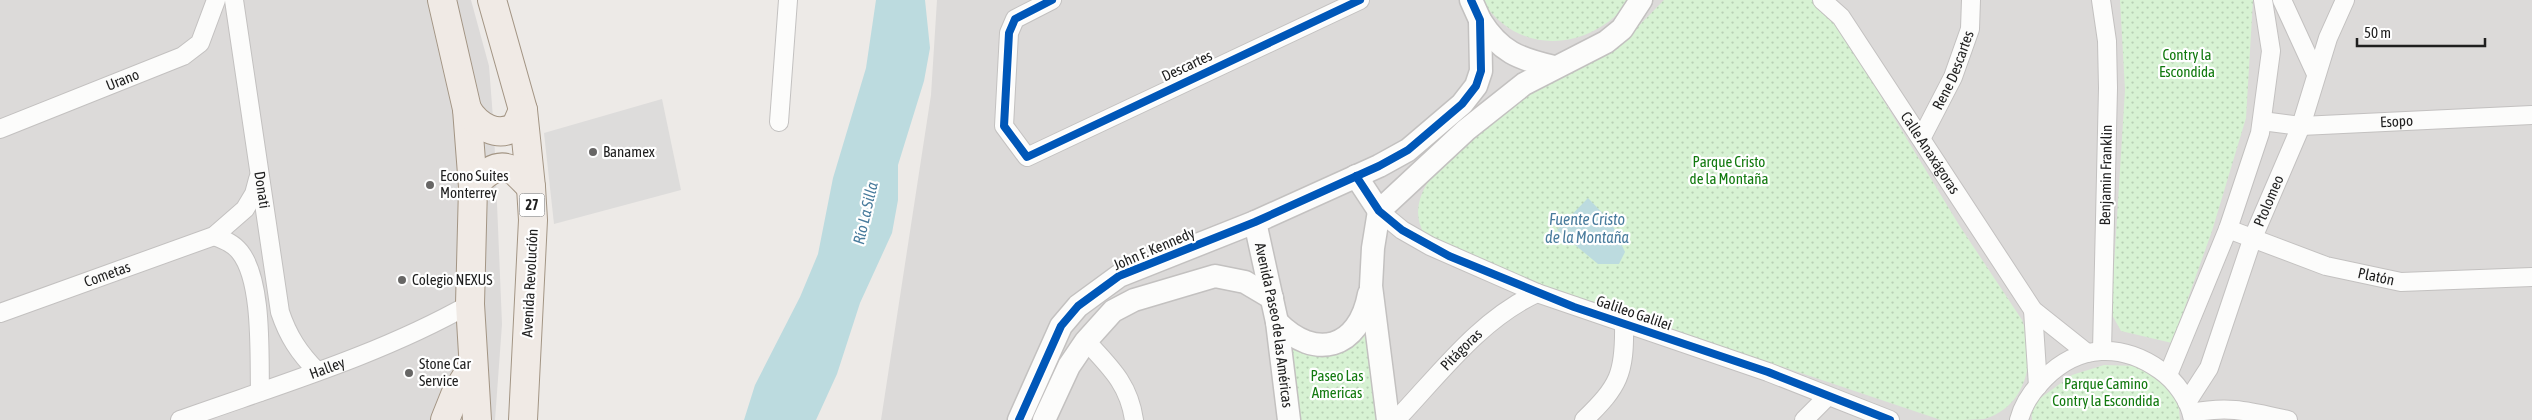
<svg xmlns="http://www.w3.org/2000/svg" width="2532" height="420" viewBox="0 0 2532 420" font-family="'Asap Condensed',sans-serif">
  <defs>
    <pattern id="park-dots" width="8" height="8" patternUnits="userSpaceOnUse" patternTransform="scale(1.25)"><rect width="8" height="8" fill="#d7f2d3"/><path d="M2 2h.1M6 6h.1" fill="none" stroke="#b8cfb5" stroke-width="1.8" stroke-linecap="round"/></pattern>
  </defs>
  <rect width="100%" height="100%" fill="#edeae7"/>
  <g fill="#dcdad9">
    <path d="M 0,0 L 471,0 L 489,66 L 494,131 L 502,324 L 495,420 L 0,420 Z"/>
    <path d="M 937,0 L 2532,0 L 2532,420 L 881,420 L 931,95 Z"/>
  </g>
  <g fill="url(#park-dots)">
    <path d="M 1482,0 L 1630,0 C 1592,51 1518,58 1482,0 Z"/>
    <path d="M 1664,0 L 1813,0 L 1836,22 L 1959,225 L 2022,320 C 2037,358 2027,407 1984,419 C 1971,420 1954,420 1941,420 L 1458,258 C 1449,252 1431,244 1425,235 C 1412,215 1419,194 1432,176 L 1523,96 L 1627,38 Z"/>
    <path d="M 2120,0 L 2253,0 L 2246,118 L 2212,231 L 2172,343 L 2121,331 L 2111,313 L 2125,90 Z"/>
    <path d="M 1368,330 L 1378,420 L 1299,420 L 1288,346 L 1314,353 Z"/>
    <path d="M 2104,365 L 2137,366 L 2164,381 L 2178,400 L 2180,420 L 2032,420 L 2031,405 L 2072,375 Z"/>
  </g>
  <path fill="#dddcdb" d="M 662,99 L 681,190 L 554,224 L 544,133 Z"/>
  <g fill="#bcdbdf">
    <path d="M 876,0 L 925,0 L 930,48 L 924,81 L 898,165 L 898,200 L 892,233 L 860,303 L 837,374 L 816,420 L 744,420 L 755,385 L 800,297 L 818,254 L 833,178 L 866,68 Z"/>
    <path d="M 1588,198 L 1611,222 L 1625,252 L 1619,264 L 1598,264 L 1557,230 Z"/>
  </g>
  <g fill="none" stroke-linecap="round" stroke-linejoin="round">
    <g stroke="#c3c1c0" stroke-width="20">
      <g id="minor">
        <path id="s1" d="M 234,0 L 280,312 C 288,336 299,353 317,371"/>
        <path d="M 1052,0 L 1015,19 L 1009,33 L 1004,126 L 1027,157 L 1360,0"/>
        <path id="s2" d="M 1822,0 L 1841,17 L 2033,310 L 2087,353"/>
        <path d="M 2101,0 L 2107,41 L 2108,88 L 2102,351"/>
        <path d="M 2282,0 L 2316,74"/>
        <path id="s3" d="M 2262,121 L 2301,126 L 2532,115"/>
        <path d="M 779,122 L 788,0"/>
        <path id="s4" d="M 0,129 L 183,56 L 200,43 L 216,0"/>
        <path id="s5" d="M 1922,137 L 1953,77 L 1970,29 L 1971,0"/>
        <path d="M 1379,211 L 1402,230 L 1430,246 L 1537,293 L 1768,372 L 1890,420"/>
        <path id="s6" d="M 2228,229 L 2326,266 L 2401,282 L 2532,277"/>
        <path d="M 214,236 C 224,240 233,243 240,252 C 263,281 259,355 260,392"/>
        <path d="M 2033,310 L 2038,386"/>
        <path id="s7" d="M 0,313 L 214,236 L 245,209 L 254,194 L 258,179"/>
        <path d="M 1086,341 C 1110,367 1129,384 1134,420"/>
        <path d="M 2168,375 L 2228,229 L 2260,133 L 2271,51 L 2263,0"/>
        <path id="s8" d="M 2187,402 L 2209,368 L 2252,240 L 2301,126 L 2328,38 L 2345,0"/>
        <path d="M 2192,413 C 2230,405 2251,412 2288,420"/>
        <path id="s9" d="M 180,420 C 278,385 380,355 470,304"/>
        <path id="s10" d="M 1396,420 C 1439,375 1479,320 1537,293"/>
        <path d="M 1584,420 C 1619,386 1625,374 1624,324"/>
        <path d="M 1804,420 L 1827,397"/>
        <path d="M 2019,420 C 2023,404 2033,390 2045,378 C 2079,344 2122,343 2160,370 C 2176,381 2190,401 2193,420"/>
      </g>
    </g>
    <g stroke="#c3c1c0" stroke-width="25">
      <g id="tertiary">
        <path d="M 1480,20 C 1500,52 1519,59 1554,67"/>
        <path d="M 1356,176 L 1379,211"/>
        <path id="s11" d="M 1255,222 L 1277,322 L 1289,420"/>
        <path d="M 1277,322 C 1315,361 1359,349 1369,294"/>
        <path d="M 1019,420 L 1061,326 L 1078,306 L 1119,276 L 1255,222 L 1379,166 L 1408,150 L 1462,104 L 1476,86 L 1481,71 L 1480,20 L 1471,0"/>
        <path d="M 1044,420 L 1069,366 L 1086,341 L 1113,311 L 1134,300 L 1215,276 L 1245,282 L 1272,298"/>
        <path d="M 1388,420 L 1371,286 L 1373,248 L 1379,211 L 1466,130 L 1524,84 L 1606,42 L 1622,29 L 1641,0"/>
      </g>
    </g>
    <g stroke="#a39584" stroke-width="30">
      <g id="primary">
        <path d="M 442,0 L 467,109 L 473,187 L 470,304 L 477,420"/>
        <path d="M 492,0 L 523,110 L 531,187 L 533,220 L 523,420"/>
        <path d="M 467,109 C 477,126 498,139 516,126 L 523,110"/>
        <path d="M 473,187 C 481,177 495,163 510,169 C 517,171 525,182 531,187"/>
        <path d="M 445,420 L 455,395 L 473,366"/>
      </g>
    </g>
    <use href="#minor" stroke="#fcfcfb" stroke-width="18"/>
    <use href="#tertiary" stroke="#fcfcfb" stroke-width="22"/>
    <use href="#primary" stroke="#f0eae5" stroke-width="28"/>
    <g stroke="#fff" stroke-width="11">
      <g id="cycleway">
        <path d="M 1052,0 L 1015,19 L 1009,33 L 1004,126 L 1027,157 L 1360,0"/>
        <path d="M 1356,176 L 1379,211 L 1402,230 L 1449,256 L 1574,307 L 1768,372 L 1890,420"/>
        <path d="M 1019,420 L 1061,326 L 1078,306 L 1119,276 L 1255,222 L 1379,166 L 1408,150 L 1462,104 L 1476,86 L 1481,71 L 1480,20 L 1471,0"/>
      </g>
    </g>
    <use href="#cycleway" stroke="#0057b8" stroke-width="8"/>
  </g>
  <g fill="#676665" stroke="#fff" stroke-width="2">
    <circle cx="593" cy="152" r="5"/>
    <circle cx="430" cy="185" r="5"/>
    <circle cx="402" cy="280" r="5"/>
    <circle cx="409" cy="373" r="5"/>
  </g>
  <g text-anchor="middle" stroke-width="4.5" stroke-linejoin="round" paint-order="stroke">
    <rect fill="#fff" stroke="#626262" stroke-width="1" x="519.5" y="193.5" width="25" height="23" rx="4"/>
    <g font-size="14" font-weight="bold" fill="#1f1f1f">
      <text x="532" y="210">27</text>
    </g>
    <g font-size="15" fill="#127a0f" stroke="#fff">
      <text x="2187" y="60">Contry la<tspan x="2187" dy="17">Escondida</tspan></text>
      <text x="1729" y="167">Parque Cristo<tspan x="1729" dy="17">de la Montaña</tspan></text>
      <text x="1337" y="381">Paseo Las<tspan x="1337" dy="17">Americas</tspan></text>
      <text x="2106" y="389">Parque Camino<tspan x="2106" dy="17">Contry la Escondida</tspan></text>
    </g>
    <g font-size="15" fill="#1f1f1f" stroke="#fff">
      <text transform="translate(1187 66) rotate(-25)" y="5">Descartes</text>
      <text dy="5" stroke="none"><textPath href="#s5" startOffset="74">Rene Descartes</textPath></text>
      <text dy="5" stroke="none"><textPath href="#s4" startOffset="132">Urano</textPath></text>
      <text dy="5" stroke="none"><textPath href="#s3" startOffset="135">Esopo</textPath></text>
      <text dy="5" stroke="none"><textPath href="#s2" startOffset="188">Calle Anaxágoras</textPath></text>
      <text transform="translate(2106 175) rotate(-89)" y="5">Benjamin Franklin</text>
      <text dy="5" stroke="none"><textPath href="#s1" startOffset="192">Donati</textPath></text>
      <text dy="5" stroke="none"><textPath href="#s8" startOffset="218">Ptolomeo</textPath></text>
      <text transform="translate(1154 249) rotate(-23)" y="5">John F. Kennedy</text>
      <text dy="5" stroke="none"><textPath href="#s7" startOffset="114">Cometas</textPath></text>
      <text dy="5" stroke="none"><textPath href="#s6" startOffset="156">Platón</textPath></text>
      <text transform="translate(530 283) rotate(-87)" y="5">Avenida Revolución</text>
      <text transform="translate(1634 313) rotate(19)" y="5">Galileo Galilei</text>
      <text dy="5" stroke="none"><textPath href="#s11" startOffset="105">Avenida Paseo de las Américas</textPath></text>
      <text dy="5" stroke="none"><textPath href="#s10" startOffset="96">Pitágoras</textPath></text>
      <text dy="5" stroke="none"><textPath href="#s9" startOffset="156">Halley</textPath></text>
    </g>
    <g font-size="15" fill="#1f1f1f" stroke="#fff" text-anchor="start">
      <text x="603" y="157">Banamex</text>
      <text x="440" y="181">Econo Suites<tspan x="440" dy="17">Monterrey</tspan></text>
      <text x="412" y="285">Colegio NEXUS</text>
      <text x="419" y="369">Stone Car<tspan x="419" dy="17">Service</tspan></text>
    </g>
    <g font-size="16" font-style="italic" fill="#487b9c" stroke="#fff">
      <text transform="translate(865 213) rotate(-77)" y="6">Río La Silla</text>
      <text x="1587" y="225">Fuente Cristo<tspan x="1587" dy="18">de la Montaña</tspan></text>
    </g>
  </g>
  <path d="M2357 38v8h128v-8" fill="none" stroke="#1f1f1f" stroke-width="2.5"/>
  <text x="2364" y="38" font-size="15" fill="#1f1f1f" stroke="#ffffff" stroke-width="4" paint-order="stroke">50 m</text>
</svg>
